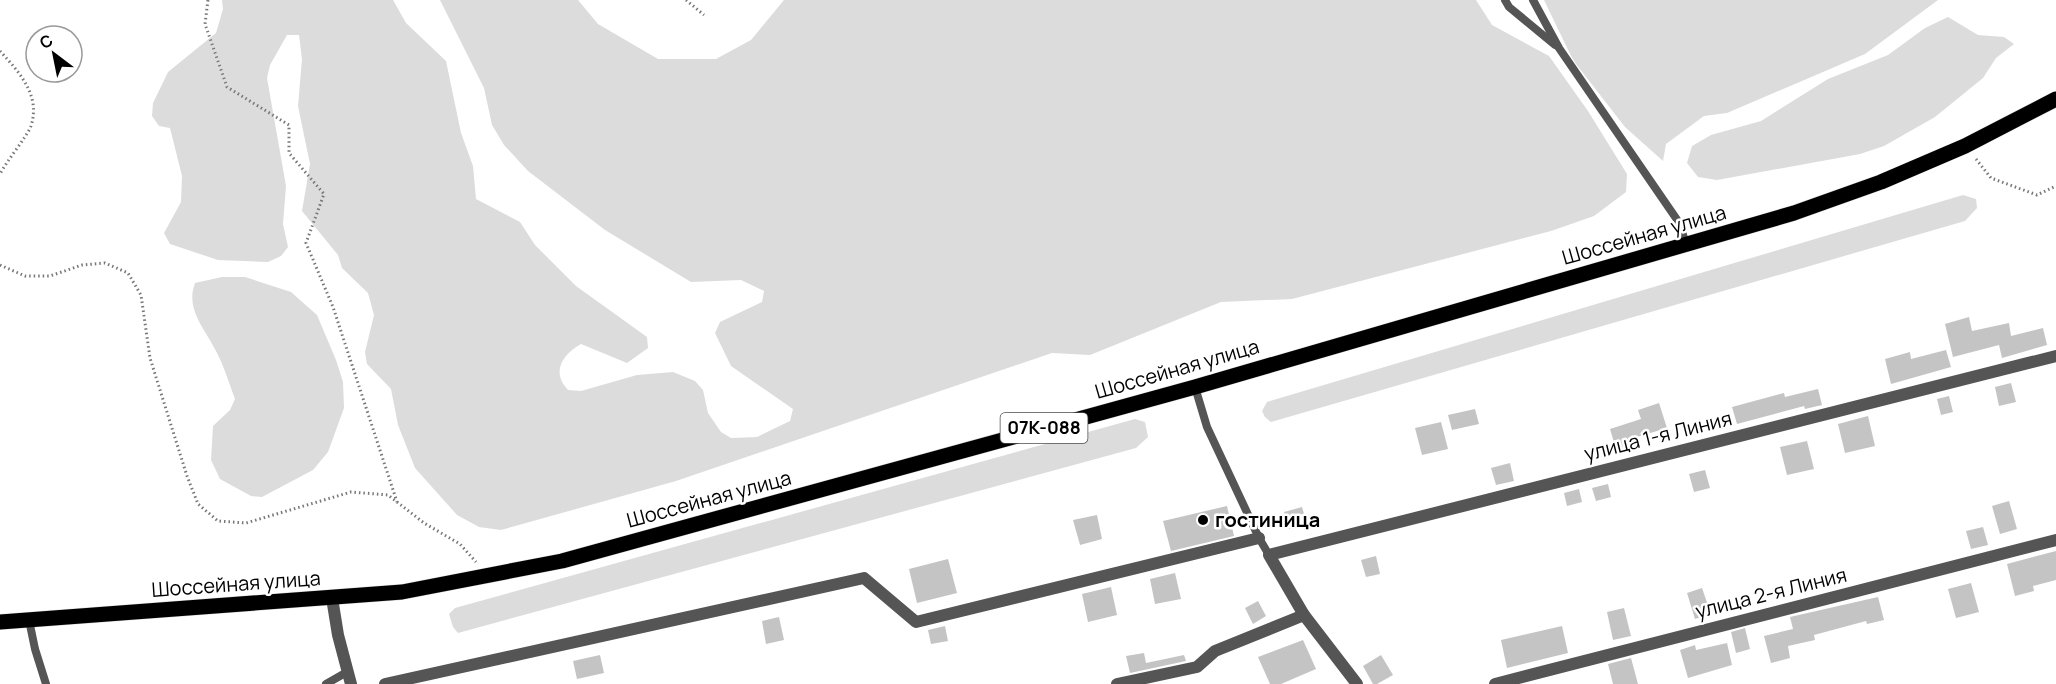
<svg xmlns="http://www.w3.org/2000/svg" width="2056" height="684" viewBox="0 0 2056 684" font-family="Manrope,sans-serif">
  <rect width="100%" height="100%" fill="#fff"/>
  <g fill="#dcdcdc">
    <path d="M 222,0 L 393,0 L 406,23 L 446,61 L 461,133 L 473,166 L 476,199 L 520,222 L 535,245 L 576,286 L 647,337 L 648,348 L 627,363 L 581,344 C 562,355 551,372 568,390 L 581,391 L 637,375 L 673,372 L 695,381 L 703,390 L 708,413 L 721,432 L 731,438 L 757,437 L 790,421 L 793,409 L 731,366 L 715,333 L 720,322 L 762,302 L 764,291 L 741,280 L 691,282 L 605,230 L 528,171 L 504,145 L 492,125 L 484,88 L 440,0 L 578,0 L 598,24 L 658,59 L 716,59 L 751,40 L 784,0 L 1476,0 L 1492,25 L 1549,56 L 1588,111 L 1627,174 L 1626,192 L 1594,216 L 1551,231 L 1292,299 L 1221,302 L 1090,355 L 1052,353 L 676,481 L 501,530 L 479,527 L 457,515 L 415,468 L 398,425 L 391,389 L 367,364 L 365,352 L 374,315 L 368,293 L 342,268 L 338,255 L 302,211 L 310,164 L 298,106 L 302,59 L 299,35 L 287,35 L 270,65 L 267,78 L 286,186 L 283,224 L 288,247 L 281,256 L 268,262 L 218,260 L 170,244 L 164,233 L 181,202 L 182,176 L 170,128 L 159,126 L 152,116 L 153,103 L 168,72 L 216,33 L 223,9 Z"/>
    <path d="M 1544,0 L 1938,0 L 1865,54 L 1727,113 L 1704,116 L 1666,144 L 1663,161 L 1625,127 L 1576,64 L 1571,56 Z"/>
    <path d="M 1948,17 L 1978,35 L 2004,37 L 2014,44 L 1996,58 L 1983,78 L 1935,117 L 1884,146 L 1860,154 L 1717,180 L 1698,177 L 1687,163 L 1692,146 L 1711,135 L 1761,121 L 1828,79 L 1888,55 L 1925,28 Z"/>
    <path d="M 1963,195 L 1976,199 L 1977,208 L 1965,221 L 1271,422 L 1265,417 L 1262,411 L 1267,402 Z"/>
    <path d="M 222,277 L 245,277 L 291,292 L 317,315 L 336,360 L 343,382 L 344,408 L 328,452 L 313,470 L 262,497 L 251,496 L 220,479 L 211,460 L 213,426 L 230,410 L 235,399 C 229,383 224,366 216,351 C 205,329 185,309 195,283 Z"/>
    <path d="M 1135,419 L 1145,422 L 1148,437 L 1136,448 L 458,633 L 453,627 L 449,614 L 455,608 Z"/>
  </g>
  <g fill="#c4c4c4">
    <path d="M 1969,317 L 1972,331 L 2009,323 L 2011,336 L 2043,328 L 2047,345 L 2002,358 L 1999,345 L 1953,357 L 1945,324 Z"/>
    <path d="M 1946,350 L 1951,367 L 1891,384 L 1885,359 L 1910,352 L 1911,359 Z"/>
    <path d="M 2011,383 L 2016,402 L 1999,406 L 1995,387 Z"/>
    <path d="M 1818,389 L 1822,405 L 1805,409 L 1804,406 L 1737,424 L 1732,407 L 1784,393 L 1785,397 Z"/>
    <path d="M 1949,396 L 1953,412 L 1941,415 L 1937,399 Z"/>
    <path d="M 1659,403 L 1667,428 L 1637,437 L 1639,442 L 1616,449 L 1610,429 L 1641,419 L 1638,410 Z"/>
    <path d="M 1475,409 L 1479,424 L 1452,430 L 1448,415 Z"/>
    <path d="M 1868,416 L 1875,446 L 1845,453 L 1838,424 Z"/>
    <path d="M 1441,422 L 1448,449 L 1422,455 L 1415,428 Z"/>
    <path d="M 1807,441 L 1814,469 L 1787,475 L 1780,447 Z"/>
    <path d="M 1510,463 L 1514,481 L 1496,485 L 1491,468 Z"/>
    <path d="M 1705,470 L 1710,488 L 1694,492 L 1689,474 Z"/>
    <path d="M 1608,484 L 1611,497 L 1596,501 L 1592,488 Z"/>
    <path d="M 1579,489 L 1582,502 L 1567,506 L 1564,493 Z"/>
    <path d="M 2009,501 L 2017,529 L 2000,534 L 1992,506 Z"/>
    <path d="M 1227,506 L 1234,536 L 1171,551 L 1163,521 Z"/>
    <path d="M 1302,507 L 1307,524 L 1289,529 L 1284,512 Z"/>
    <path d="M 1097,515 L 1102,539 L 1080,545 L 1073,520 Z"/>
    <path d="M 1983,527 L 1988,545 L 1971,549 L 1966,531 Z"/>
    <path d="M 2056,551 L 2056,580 L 2033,586 L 2034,591 L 2015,596 L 2007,564 Z"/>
    <path d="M 1376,556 L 1380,574 L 1366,577 L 1361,560 Z"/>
    <path d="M 948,559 L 957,593 L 917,603 L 909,569 Z"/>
    <path d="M 1175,573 L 1181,599 L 1155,604 L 1150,579 Z"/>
    <path d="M 1971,583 L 1979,612 L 1956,618 L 1948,589 Z"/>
    <path d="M 1111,587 L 1117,615 L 1088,622 L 1082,594 Z"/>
    <path d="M 1702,588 L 1711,614 L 1695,619 L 1687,593 Z"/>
    <path d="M 1878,597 L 1884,620 L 1867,624 L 1866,621 L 1814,635 L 1815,640 L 1788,646 L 1790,658 L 1771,663 L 1764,636 L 1793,629 L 1790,617 Z"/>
    <path d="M 1258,601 L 1266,616 L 1253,624 L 1245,608 Z"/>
    <path d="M 1624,608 L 1631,636 L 1613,640 L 1607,612 Z"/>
    <path d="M 779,617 L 784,640 L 766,644 L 762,621 Z"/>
    <path d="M 945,626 L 948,641 L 931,644 L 928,630 Z"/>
    <path d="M 1562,626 L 1568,653 L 1507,668 L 1501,640 Z"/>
    <path d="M 1745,628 L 1750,649 L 1736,653 L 1731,632 Z"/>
    <path d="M 1303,640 L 1316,669 L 1281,684 L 1270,684 L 1258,657 Z"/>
    <path d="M 1727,643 L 1732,665 L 1688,678 L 1680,650 L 1695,645 L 1696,650 Z"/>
    <path d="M 1144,653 L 1146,663 L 1184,655 L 1186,661 L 1130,673 L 1126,656 Z"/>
    <path d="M 600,655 L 604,673 L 577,679 L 573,661 Z"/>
    <path d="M 1381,655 L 1393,675 L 1377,684 L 1373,684 L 1363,666 Z"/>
    <path d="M 1631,658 L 1638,684 L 1613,684 L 1608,664 Z"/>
  </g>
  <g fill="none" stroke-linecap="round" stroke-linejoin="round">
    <g stroke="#dbdbdb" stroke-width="16">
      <path id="primary" d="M 0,622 L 402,592 L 562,561 L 1195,387 L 1794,213 L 1881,182 L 1965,146 L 2056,99"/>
    </g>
    <g stroke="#777" stroke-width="3" stroke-dasharray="1.5 3" stroke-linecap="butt">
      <path d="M 208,0 L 205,24 L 227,87 L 289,125 L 289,153 L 324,194 L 306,243 L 333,307 L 397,502"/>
      <path d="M 686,0 L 704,15"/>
      <path d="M 0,51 C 19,72 41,95 31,126 C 26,138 8,159 0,174"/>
      <path d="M 1976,159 L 1991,178 L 2037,195 L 2056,186"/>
      <path d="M 0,265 L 25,276 L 50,276 L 82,265 L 105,263 L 128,273 L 141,295 L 150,358 L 187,476 L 198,504 L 218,521 L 246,523 L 351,492 L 388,495 L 424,523 L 460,544 L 476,562"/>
    </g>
    <g stroke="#555" stroke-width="8">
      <path d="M 1505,0 L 1509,7 L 1555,45"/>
      <path d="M 1533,0 L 1559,48 L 1680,224 L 1686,245"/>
      <path d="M 1195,387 L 1207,427 L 1259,538 L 1269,555"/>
      <path d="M 29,620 L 35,649 L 46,684"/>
      <path d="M 326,684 L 347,672"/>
    </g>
    <g stroke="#555" stroke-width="12">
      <path d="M 332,598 L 338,635 L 351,684"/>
      <path d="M 385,684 L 864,578 L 916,622 L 1259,538"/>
      <path d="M 1117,684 L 1197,667 L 1215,651 L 1304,615"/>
      <path d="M 1357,684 L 1304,615 L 1269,555 L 2056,356"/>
      <path d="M 1495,684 L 2056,540"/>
    </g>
    <use href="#primary" stroke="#000" stroke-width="15"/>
  </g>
  <circle fill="#000" stroke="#fff" stroke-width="2" cx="1203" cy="520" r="6"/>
  <g text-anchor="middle" stroke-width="5" stroke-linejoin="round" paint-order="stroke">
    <rect fill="#fff" stroke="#4c4c4c" stroke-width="1.5" x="1000.5" y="413" width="87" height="30" rx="4.5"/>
    <g font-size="18" font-weight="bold" fill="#000">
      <text x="1044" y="434">07К-088</text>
    </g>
    <g font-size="20" fill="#000" stroke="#fff">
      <text transform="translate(1644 235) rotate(-16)" y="7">Шоссейная улица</text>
      <text transform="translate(1177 369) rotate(-16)" y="7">Шоссейная улица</text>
      <text transform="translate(1658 436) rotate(-14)" y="7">улица 1-я Линия</text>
      <text transform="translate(709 499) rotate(-15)" y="7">Шоссейная улица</text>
      <text transform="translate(236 584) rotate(-4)" y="7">Шоссейная улица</text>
      <text transform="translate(1771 593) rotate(-14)" y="7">улица 2-я Линия</text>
    </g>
    <g font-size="20" font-weight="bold" fill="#000" stroke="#fff" text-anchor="start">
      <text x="1215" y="527">гостиница</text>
    </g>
  </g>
  <g transform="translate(54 54) rotate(328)"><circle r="28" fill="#ffffff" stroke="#999999" stroke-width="1.5"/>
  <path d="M0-4.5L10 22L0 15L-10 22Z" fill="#000000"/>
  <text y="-9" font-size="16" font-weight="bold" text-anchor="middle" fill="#000000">С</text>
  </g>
</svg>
